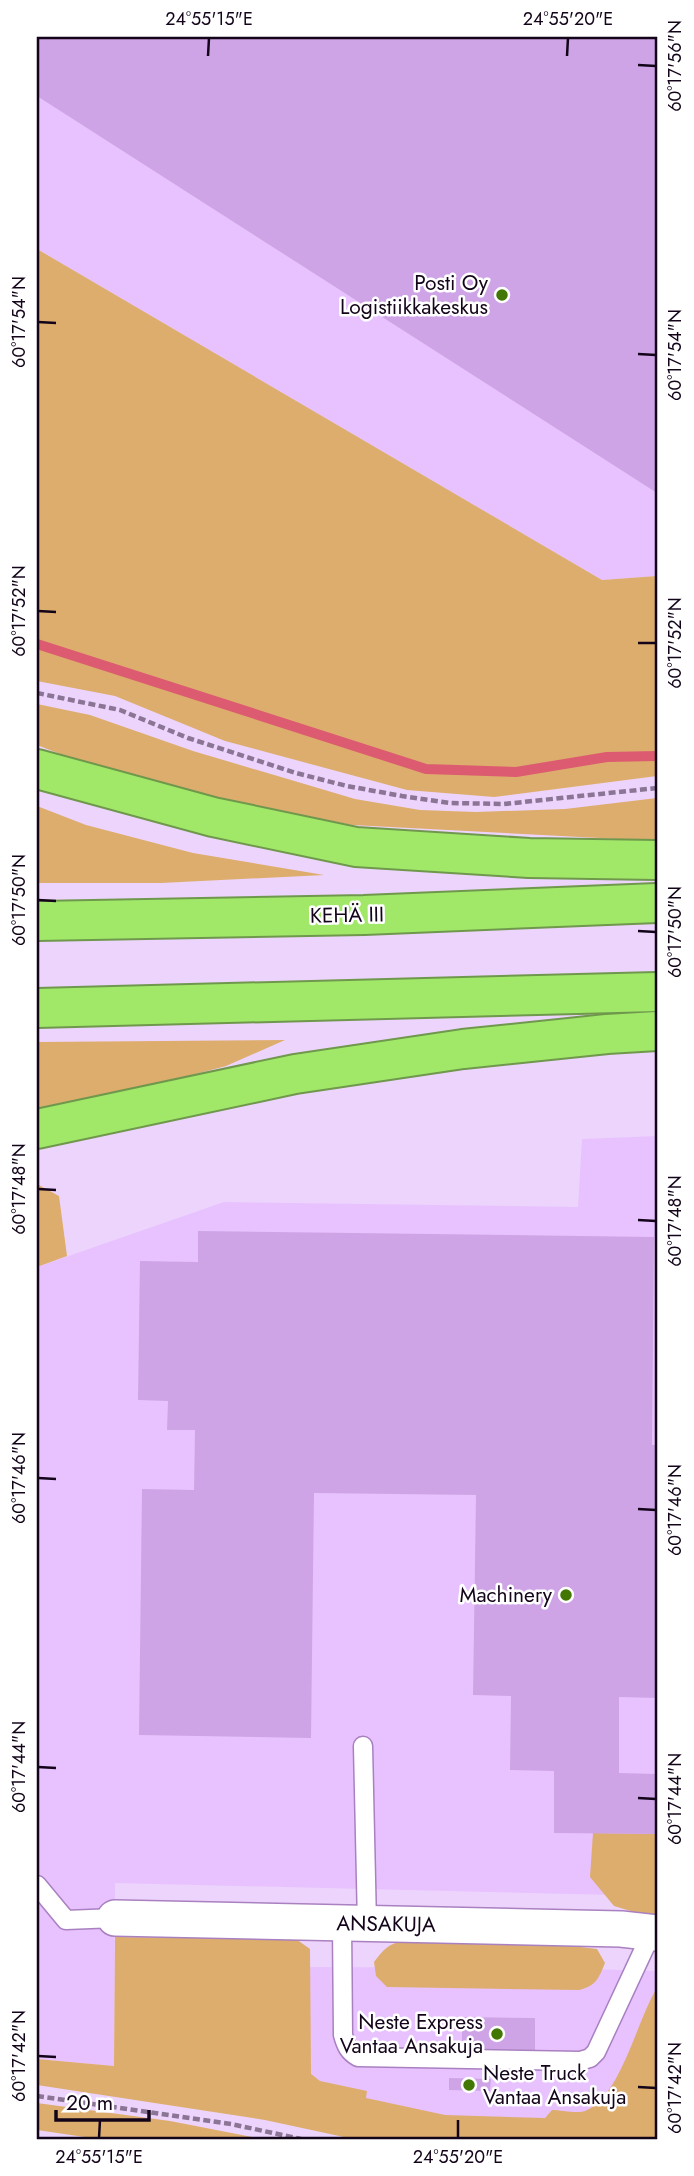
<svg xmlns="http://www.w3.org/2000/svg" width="694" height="2176" viewBox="0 0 694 2176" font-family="Jost,sans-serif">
  <rect width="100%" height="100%" fill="#edd4fc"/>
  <g fill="#e8c2fe">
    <path d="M 37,37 L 657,37 L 657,576 L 602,580 L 37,249 Z"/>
    <path d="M 657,1136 L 657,1896 L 115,1883 L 114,2066 L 37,2059 L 37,1267 L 224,1202 L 578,1207 L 582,1139 Z"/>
    <path d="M 301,1967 L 552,1968 L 657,1971 L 657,2109 L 629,2139 L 301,2100 Z"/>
  </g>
  <g fill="#ddad6d">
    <path d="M 37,249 L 602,580 L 657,576 L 657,776 L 494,797 L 407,790 L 225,741 L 115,696 L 37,681 Z"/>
    <path d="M 37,704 L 90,715 L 193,751 L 355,799 L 420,810 L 476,812 L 565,809 L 657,798 L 657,841 L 352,825 L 237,803 L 109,773 L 37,745 Z"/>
    <path d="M 37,806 L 86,825 L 193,853 L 324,875 L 161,883 L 37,883 Z"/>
    <path d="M 285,1040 L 226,1066 L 37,1116 L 37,1042 Z"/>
    <path d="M 37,1184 L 59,1196 L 67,1256 L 37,1267 Z"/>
    <path d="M 593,1833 L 657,1834 L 657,1919 L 614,1906 L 590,1877 Z"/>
    <path d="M 115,1937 L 296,1939 L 310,1949 L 311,2074 L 320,2081 L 367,2091 L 366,2098 L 445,2115 L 545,2118 L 552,2110 C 561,2110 577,2114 585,2111 C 621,2097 637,2019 657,1988 L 657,2139 L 353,2139 L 265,2120 L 37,2085 L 37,2059 L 114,2066 Z"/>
    <path d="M 404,1941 L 564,1945 L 597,1949 L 605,1963 C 599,1978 596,1986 579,1990 L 387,1987 L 376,1976 L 374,1962 C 383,1950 389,1943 404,1941 Z"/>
    <path d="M 37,2103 L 170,2121 L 262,2139 L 98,2139 L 37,2130 Z"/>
  </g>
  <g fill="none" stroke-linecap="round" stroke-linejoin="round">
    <path stroke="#dc5b70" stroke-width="10" d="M 37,644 L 426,769 L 516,772 L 607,757 L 657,756"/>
  </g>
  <g fill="#cea4e6">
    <path d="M 37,37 L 657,37 L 657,493 L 37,96 Z"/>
    <path d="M 198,1231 L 654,1237 L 652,1445 L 657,1445 L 657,1698 L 619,1697 L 619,1773 L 657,1774 L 657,1834 L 554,1833 L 554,1771 L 510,1770 L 511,1696 L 473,1695 L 476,1495 L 314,1493 L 311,1738 L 139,1735 L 142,1489 L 194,1490 L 195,1430 L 167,1430 L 168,1401 L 138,1400 L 140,1261 L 198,1262 Z"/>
    <path d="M 462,2017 L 535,2018 L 535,2050 L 462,2049 Z"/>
    <path d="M 449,2078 L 491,2079 L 490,2091 L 449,2090 Z"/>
  </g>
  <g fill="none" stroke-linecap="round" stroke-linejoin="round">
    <g stroke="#a980c0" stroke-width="21">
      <g id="lane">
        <path d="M 363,1746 L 367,1924"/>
        <path d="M 37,1885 L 66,1920 L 115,1918"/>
        <path d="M 342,1923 L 343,2035 C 346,2046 349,2052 358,2057 L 580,2061 L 590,2058 L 596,2052 L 652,1932"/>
      </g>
    </g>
    <g stroke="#a980c0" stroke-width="38">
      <path id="street" d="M 115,1918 L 621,1929 L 657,1933"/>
    </g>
    <g stroke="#6f984d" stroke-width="42">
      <g id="highway">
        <path d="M 37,769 L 213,817 L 356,847 L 529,858 L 657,860"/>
        <path d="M 37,921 L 364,915 L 657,903"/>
        <path d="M 37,1008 L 657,992"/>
        <path d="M 37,1129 L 295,1074 L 463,1049 L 607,1034 L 657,1031"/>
      </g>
    </g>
    <g stroke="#8a7595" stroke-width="4.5" stroke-dasharray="7 3.5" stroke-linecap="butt">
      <path d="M 37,693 L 120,710 L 188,738 L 296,773 L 347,786 L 402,796 L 450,803 L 504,804 L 657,788"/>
      <path d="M 37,2096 L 231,2124 L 301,2139"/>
    </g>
    <use href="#lane" stroke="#fff" stroke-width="18"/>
    <use href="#street" stroke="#fff" stroke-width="35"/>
    <use href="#highway" stroke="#a1e869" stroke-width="38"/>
  </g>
  <path fill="none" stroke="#13041a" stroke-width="2.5" d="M 208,56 L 209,38M 567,56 L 568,38M 638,65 L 656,66M 38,322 L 56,323M 638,354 L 656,355M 38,611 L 56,612M 638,643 L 656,643M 38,900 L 56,901M 638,931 L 656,932M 38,1189 L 56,1190M 638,1220 L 656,1221M 38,1478 L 56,1479M 638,1509 L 656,1510M 38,1767 L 56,1768M 638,1798 L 656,1799M 38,2056 L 56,2057M 638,2087 L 656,2088M 99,2138 L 100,2120M 458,2138 L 458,2120"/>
  <g fill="#437704" stroke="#fff" stroke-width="2.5">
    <circle cx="502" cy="295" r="7"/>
    <circle cx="566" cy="1595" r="7"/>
    <circle cx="497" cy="2034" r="7"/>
    <circle cx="469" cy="2085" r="7"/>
  </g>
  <g text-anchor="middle" stroke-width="5" stroke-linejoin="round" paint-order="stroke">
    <g font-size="21" fill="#13041a" stroke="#fff" text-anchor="end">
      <text x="488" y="290">Posti Oy<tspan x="488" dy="24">Logistiikkakeskus</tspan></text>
      <text x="552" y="1602">Machinery</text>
      <text x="483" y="2029">Neste Express<tspan x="483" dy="24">Vantaa Ansakuja</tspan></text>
      <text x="483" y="2080" text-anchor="start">Neste Truck<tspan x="483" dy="24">Vantaa Ansakuja</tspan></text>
    </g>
    <g font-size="21" fill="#13041a" stroke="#fff">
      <text transform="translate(347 915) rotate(-1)" y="7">KEHÄ III</text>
      <text transform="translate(386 1924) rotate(1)" y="7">ANSAKUJA</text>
    </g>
  </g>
  <rect width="694" height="2176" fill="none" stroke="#ffffff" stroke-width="77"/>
  <path d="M56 2110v10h93v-10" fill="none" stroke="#13041a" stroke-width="3.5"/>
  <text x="66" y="2110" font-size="21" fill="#13041a" stroke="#ffffff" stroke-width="5" paint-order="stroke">20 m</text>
  <rect x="38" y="38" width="618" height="2100" fill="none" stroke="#13041a" stroke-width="2.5"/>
  <g font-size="18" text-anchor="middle" fill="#13041a">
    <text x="209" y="25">24°55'15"E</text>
    <text x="568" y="25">24°55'20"E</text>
    <text transform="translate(675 66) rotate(-90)" y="6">60°17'56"N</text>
    <text transform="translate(19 322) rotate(-90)" y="6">60°17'54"N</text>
    <text transform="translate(675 355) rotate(-90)" y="6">60°17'54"N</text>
    <text transform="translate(19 611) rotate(-90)" y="6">60°17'52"N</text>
    <text transform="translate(675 643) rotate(-90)" y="6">60°17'52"N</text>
    <text transform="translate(19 900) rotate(-90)" y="6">60°17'50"N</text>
    <text transform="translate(675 932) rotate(-90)" y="6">60°17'50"N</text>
    <text transform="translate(19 1189) rotate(-90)" y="6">60°17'48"N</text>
    <text transform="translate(675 1221) rotate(-90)" y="6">60°17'48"N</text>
    <text transform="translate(19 1478) rotate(-90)" y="6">60°17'46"N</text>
    <text transform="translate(675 1510) rotate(-90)" y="6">60°17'46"N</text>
    <text transform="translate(19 1767) rotate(-90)" y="6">60°17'44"N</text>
    <text transform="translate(675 1799) rotate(-90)" y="6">60°17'44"N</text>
    <text transform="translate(19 2056) rotate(-90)" y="6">60°17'42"N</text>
    <text transform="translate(675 2088) rotate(-90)" y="6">60°17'42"N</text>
    <text x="99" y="2163">24°55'15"E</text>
    <text x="458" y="2163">24°55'20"E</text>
  </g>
</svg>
